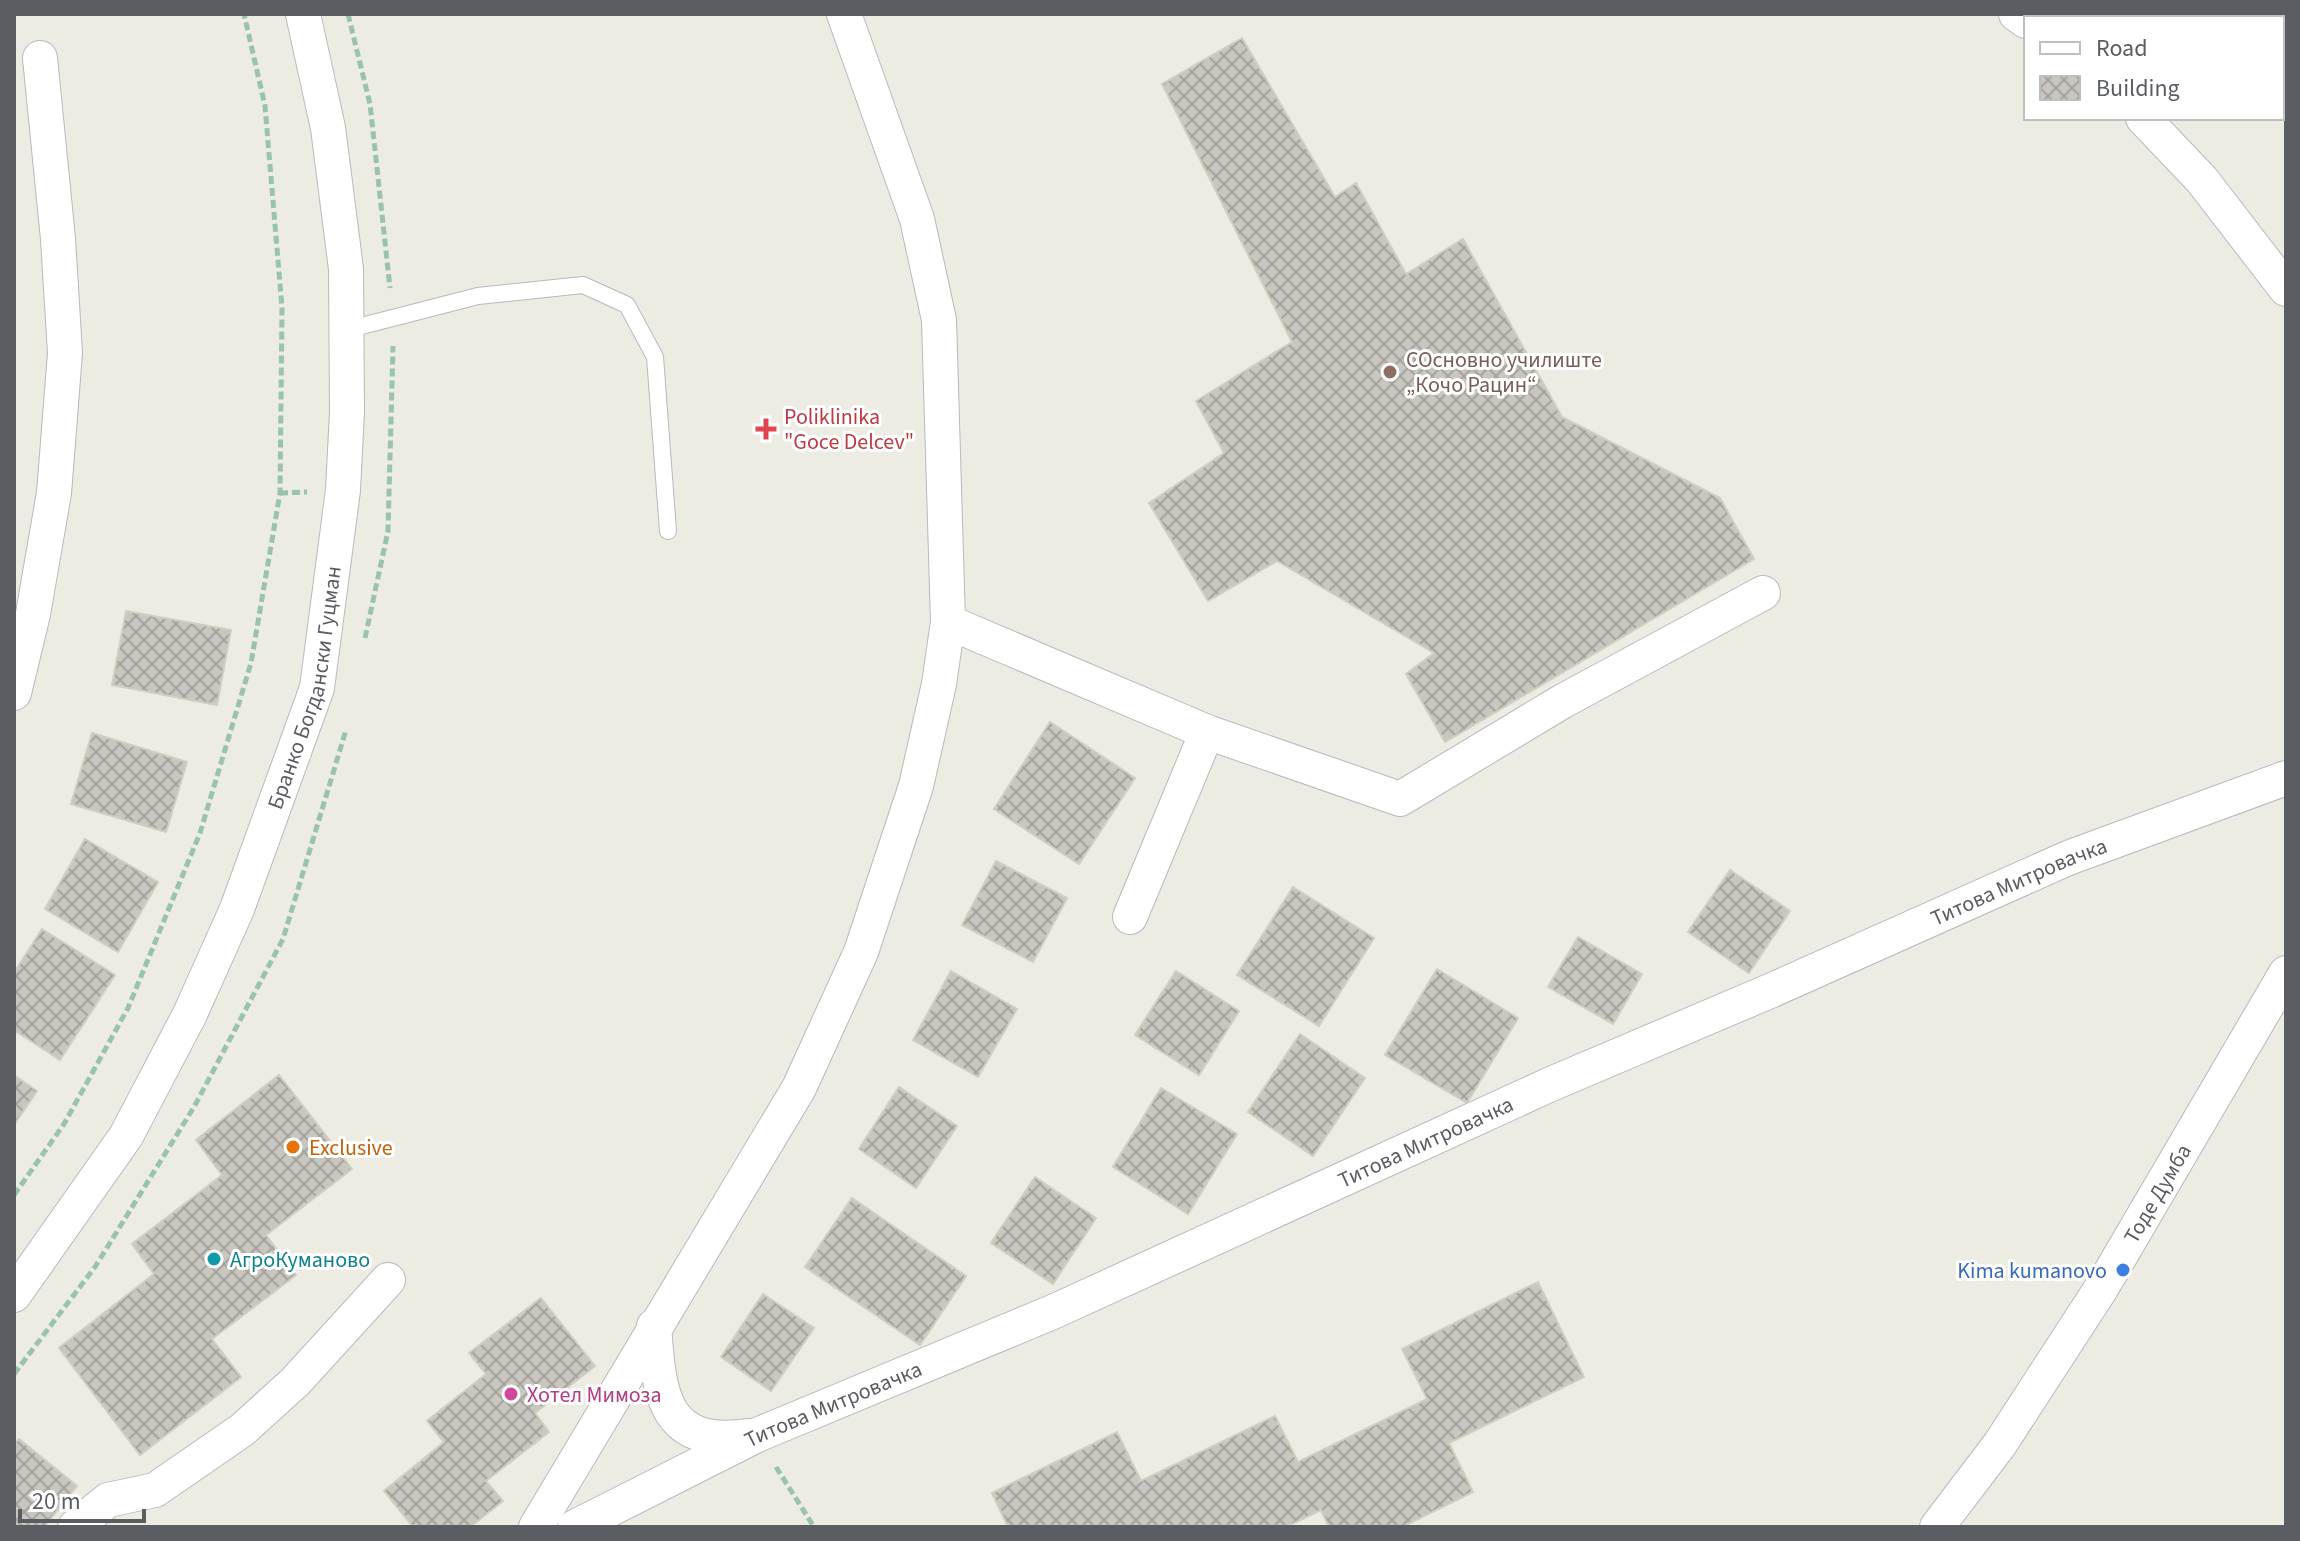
<svg xmlns="http://www.w3.org/2000/svg" width="2300" height="1541" viewBox="0 0 2300 1541" font-family="'Source Sans 3',sans-serif">
  <defs>
    <pattern id="building-cross-hatch" width="8" height="8" patternUnits="userSpaceOnUse" patternTransform="scale(2)"><rect width="8" height="8" fill="#c8c6bf"/><path d="M0 0l8 8M0 8l8-8" fill="none" stroke="#a5a49f"/></pattern>
  </defs>
  <rect width="100%" height="100%" fill="#ecece2"/>
  <g fill="url(#building-cross-hatch)" stroke="#d1cec1" stroke-width="2">
    <path d="M 1242,38 L 1335,197 L 1356,183 L 1406,274 L 1463,239 L 1562,417 L 1720,498 L 1754,559 L 1445,742 L 1406,674 L 1434,653 L 1277,561 L 1208,601 L 1149,503 L 1224,453 L 1196,401 L 1292,342 L 1162,84 Z"/>
    <path d="M 126,611 L 231,630 L 217,705 L 112,685 Z"/>
    <path d="M 1050,722 L 1135,778 L 1079,864 L 994,809 Z"/>
    <path d="M 92,733 L 187,762 L 166,832 L 71,804 Z"/>
    <path d="M 85,839 L 158,882 L 118,952 L 45,909 Z"/>
    <path d="M 996,861 L 1067,898 L 1033,962 L 962,925 Z"/>
    <path d="M 1730,870 L 1790,911 L 1749,973 L 1688,932 Z"/>
    <path d="M 1293,887 L 1374,938 L 1319,1026 L 1237,975 Z"/>
    <path d="M 42,929 L 115,975 L 60,1060 L 14,1030 L 14,973 Z"/>
    <path d="M 1578,937 L 1642,974 L 1613,1024 L 1548,987 Z"/>
    <path d="M 1437,969 L 1518,1018 L 1467,1103 L 1385,1055 Z"/>
    <path d="M 951,971 L 1017,1009 L 978,1077 L 913,1040 Z"/>
    <path d="M 1176,971 L 1239,1011 L 1199,1075 L 1135,1035 Z"/>
    <path d="M 1300,1034 L 1365,1078 L 1313,1156 L 1248,1112 Z"/>
    <path d="M 14,1075 L 37,1091 L 14,1125 Z"/>
    <path d="M 279,1075 L 352,1169 L 266,1235 L 296,1275 L 212,1339 L 241,1377 L 140,1455 L 59,1348 L 154,1274 L 132,1244 L 222,1175 L 196,1140 Z"/>
    <path d="M 899,1087 L 957,1126 L 916,1188 L 859,1149 Z"/>
    <path d="M 1161,1088 L 1237,1134 L 1188,1214 L 1113,1167 Z"/>
    <path d="M 1035,1177 L 1096,1218 L 1053,1284 L 991,1243 Z"/>
    <path d="M 852,1198 L 966,1276 L 920,1345 L 805,1267 Z"/>
    <path d="M 1538,1282 L 1584,1377 L 1449,1443 L 1473,1492 L 1402,1527 L 1329,1527 L 1321,1510 L 1286,1527 L 1008,1527 L 992,1493 L 1117,1432 L 1141,1481 L 1275,1416 L 1298,1462 L 1427,1399 L 1402,1349 Z"/>
    <path d="M 763,1294 L 814,1328 L 771,1391 L 721,1357 Z"/>
    <path d="M 541,1298 L 595,1366 L 535,1413 L 549,1432 L 486,1481 L 503,1501 L 470,1527 L 413,1527 L 384,1491 L 444,1442 L 427,1421 L 486,1374 L 469,1353 Z"/>
    <path d="M 19,1439 L 77,1486 L 44,1527 L 14,1527 L 14,1444 Z"/>
  </g>
  <g fill="none" stroke-linecap="round" stroke-linejoin="round">
    <g stroke="#b7b9be" stroke-width="18">
      <path id="lane" d="M 346,330 L 478,296 L 583,285 L 627,305 L 655,357 L 668,531"/>
    </g>
    <g stroke="#b7b9be" stroke-width="36">
      <g id="street">
        <path d="M 2016,14 L 2026,21"/>
        <path d="M 2143,118 L 2202,180 L 2286,289"/>
        <path d="M 948,622 L 1207,732 L 1400,799 L 1563,701 L 1763,593"/>
        <path d="M 14,693 L 33,614 L 54,493 L 65,353 L 58,239 L 40,58"/>
        <path d="M 1130,917 L 1207,732"/>
        <path id="s1" d="M 14,1295 L 126,1136 L 190,1014 L 237,909 L 317,688 L 343,490 L 347,412 L 346,269 L 328,128 L 303,14"/>
        <path d="M 654,1326 C 659,1393 662,1448 748,1436"/>
        <path d="M 75,1527 L 108,1500 L 155,1490 L 242,1430 L 295,1382 L 388,1280"/>
        <path d="M 536,1527 L 799,1088 L 861,952 L 916,786 L 939,684 L 948,622 L 939,320 L 917,219 L 844,14"/>
        <path id="s2" d="M 575,1527 L 757,1435 L 1055,1311 L 1551,1084 L 1770,991 L 2068,858 L 2286,778"/>
        <path id="s3" d="M 1937,1527 L 2000,1444 L 2102,1287 L 2286,973"/>
      </g>
    </g>
    <g stroke="#99c3aa" stroke-width="5" stroke-dasharray="8 4" stroke-linecap="butt">
      <path d="M 348,14 L 370,104 L 390,288"/>
      <path d="M 280,493 L 307,492"/>
      <path d="M 365,638 L 388,531 L 393,346"/>
      <path d="M 14,1195 L 64,1124 L 128,1008 L 200,833 L 251,663 L 280,493 L 282,308 L 265,106 L 244,14"/>
      <path d="M 14,1374 L 95,1267 L 194,1107 L 283,939 L 346,730"/>
      <path d="M 776,1467 L 814,1527"/>
    </g>
    <use href="#lane" stroke="#fff" stroke-width="16"/>
    <use href="#street" stroke="#fff" stroke-width="34"/>
  </g>
  <circle fill="#8d6e63" stroke="#fff" stroke-width="3" cx="1390" cy="372" r="8"/>
  <path fill="#e0444e" stroke="#fff" stroke-width="3" d="M762 417h8v8h8v8h-8v8h-8v-8h-8v-8h8z"/>
  <circle fill="#e8710a" stroke="#fff" stroke-width="3" cx="293" cy="1147" r="8"/>
  <circle fill="#0f9aa8" stroke="#fff" stroke-width="3" cx="214" cy="1259" r="8"/>
  <circle fill="#3f7fe0" stroke="#fff" stroke-width="3" cx="2123" cy="1270" r="8"/>
  <circle fill="#d1479c" stroke="#fff" stroke-width="3" cx="511" cy="1394" r="8"/>
  <g text-anchor="middle" stroke-width="6" stroke-linejoin="round" paint-order="stroke">
    <g font-size="22" fill="#785e54" stroke="#fff" text-anchor="start">
      <text x="1406" y="367">СОсновно училиште<tspan x="1406" dy="25">„Кочо Рацин“</tspan></text>
    </g>
    <g font-size="22" fill="#be3a42" stroke="#fff" text-anchor="start">
      <text x="784" y="424">Poliklinika<tspan x="784" dy="25">"Goce Delcev"</tspan></text>
    </g>
    <g font-size="22" fill="#5a5d62" stroke="#fff">
      <text dy="8" stroke="none"><textPath href="#s1" startOffset="680">Бранко Богдански Гуцман</textPath></text>
      <text dy="8" stroke="none"><textPath href="#s2" startOffset="1582">Титова Митровачка</textPath></text>
      <text dy="8" stroke="none"><textPath href="#s2" startOffset="934">Титова Митровачка</textPath></text>
      <text dy="8" stroke="none"><textPath href="#s3" startOffset="400">Тоде Думба</textPath></text>
      <text dy="8" stroke="none"><textPath href="#s2" startOffset="286">Титова Митровачка</textPath></text>
    </g>
    <g font-size="22" fill="#c56008" stroke="#fff" text-anchor="start">
      <text x="309" y="1155">Exclusive</text>
    </g>
    <g font-size="22" fill="#0d838f" stroke="#fff" text-anchor="start">
      <text x="230" y="1267">АгроКуманово</text>
    </g>
    <g font-size="22" fill="#366cbe" stroke="#fff" text-anchor="end">
      <text x="2107" y="1278">Kima kumanovo</text>
    </g>
    <g font-size="22" fill="#b23c85" stroke="#fff" text-anchor="start">
      <text x="527" y="1402">Хотел Мимоза</text>
    </g>
  </g>
  <rect width="2300" height="1541" fill="none" stroke="#5a5d62" stroke-width="32"/>
  <rect x="2024" y="16" width="260" height="104" fill="#ffffff" stroke="#bdbec0" stroke-width="2"/>
  <rect x="2040" y="42" width="40" height="12" fill="#ffffff" stroke="#bdbec0" stroke-width="2"/>
  <text x="2096" y="56" font-size="24" fill="#5a5d62">Road</text>
  <rect x="2040" y="76" width="40" height="24" fill="url(#building-cross-hatch)" stroke="#bdbec0" stroke-width="2"/>
  <text x="2096" y="96" font-size="24" fill="#5a5d62">Building</text>
  <path d="M20 1509v12h124v-12" fill="none" stroke="#5a5d62" stroke-width="4"/>
  <text x="32" y="1509" font-size="24" fill="#5a5d62" stroke="#ffffff" stroke-width="6" paint-order="stroke">20 m</text>
</svg>
